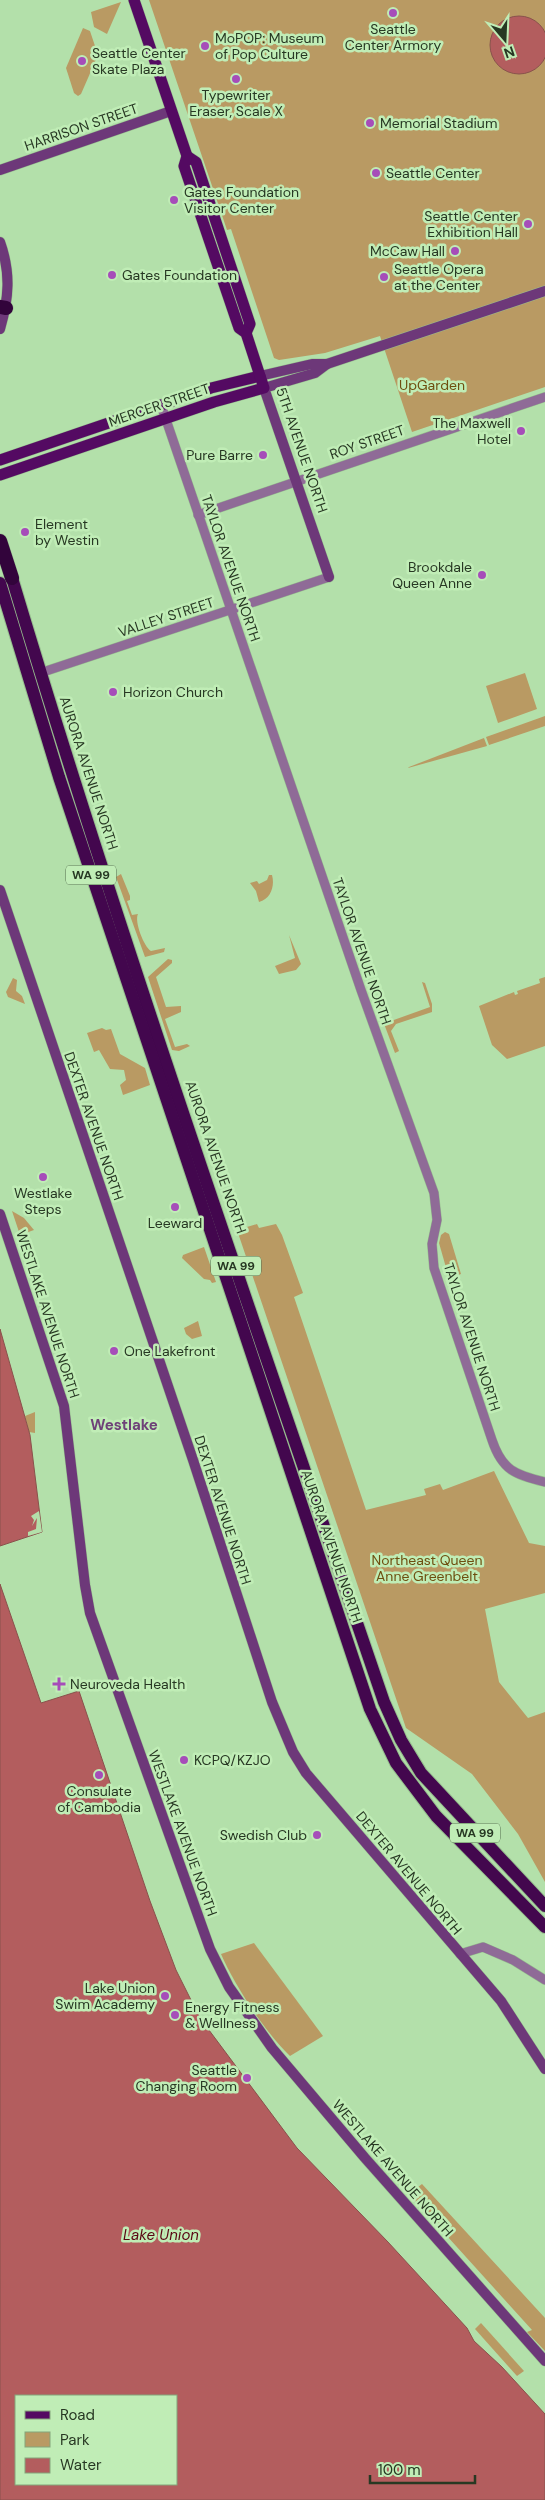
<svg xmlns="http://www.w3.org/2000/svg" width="545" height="2500" viewBox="0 0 545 2500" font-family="'DM Sans',sans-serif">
  <rect width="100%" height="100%" fill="#b3e0aa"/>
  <g fill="#b99a63">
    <path d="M 149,0 L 545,0 L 545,387 L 412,432 L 380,336 L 325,353 L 279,360 L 274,358 L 231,229 L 227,230 Z"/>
    <path d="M 121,2 L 107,34 L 94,27 L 91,12 Z"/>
    <path d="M 83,28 L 90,31 L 98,55 L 81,94 L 78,96 L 74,93 L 66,68 Z"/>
    <path d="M 525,673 L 537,709 L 498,723 L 486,686 Z"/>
    <path d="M 545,716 L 545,726 L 489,745 L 486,737 Z"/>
    <path d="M 484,738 L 487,746 L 408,768 L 409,767 Z"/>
    <path d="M 121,874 L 130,896 L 130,900 L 127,901 L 132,915 L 138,914 C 134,921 144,947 151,951 L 165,948 L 164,952 L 145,957 L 116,877 Z"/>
    <path d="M 269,875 L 272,875 C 275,886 271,899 259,902 L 256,891 L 250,883 L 257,881 L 259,884 L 267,880 Z"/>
    <path d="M 289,935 L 301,964 L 296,970 L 279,974 L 275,966 L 295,958 Z"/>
    <path d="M 168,959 L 172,960 L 172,963 L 156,977 L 166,1007 L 181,1006 L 181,1012 L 165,1019 L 175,1047 L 187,1044 L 190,1046 L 179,1051 L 172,1050 L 148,977 Z"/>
    <path d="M 545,977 L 545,1046 L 507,1059 L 492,1045 L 479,1006 L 514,992 L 515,995 L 518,994 L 517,991 L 540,983 L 539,979 Z"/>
    <path d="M 13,978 L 17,980 L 16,991 L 22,996 L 25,1004 L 8,997 L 6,992 Z"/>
    <path d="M 422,982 L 425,983 L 432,1004 L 432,1012 L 396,1024 L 391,1031 L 399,1051 L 395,1053 L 374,997 L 378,998 L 384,1015 L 391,1021 L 430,1007 Z"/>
    <path d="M 102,1028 L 106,1030 L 111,1029 L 120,1054 L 145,1068 L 150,1085 L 123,1095 L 120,1085 L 126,1080 L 124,1070 L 110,1069 L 99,1050 L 94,1052 L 87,1033 Z"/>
    <path d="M 12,1211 L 24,1218 L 34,1230 L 20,1235 Z"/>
    <path d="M 257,1224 L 259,1228 L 276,1224 L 282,1235 L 303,1293 L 294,1297 L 366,1510 L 426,1495 L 424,1489 L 440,1484 L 443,1490 L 494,1471 L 529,1543 L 545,1546 L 545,1593 L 485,1609 L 499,1682 L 528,1718 L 545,1712 L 545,1882 L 518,1834 L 472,1774 L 406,1728 L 237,1230 Z"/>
    <path d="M 445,1232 L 449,1234 L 461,1274 L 449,1278 L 439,1243 L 441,1235 Z"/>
    <path d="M 204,1247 L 216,1282 L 212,1283 L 210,1280 L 204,1279 L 182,1258 L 183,1255 Z"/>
    <path d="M 198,1321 L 202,1336 L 192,1339 L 186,1334 L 184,1328 Z"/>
    <path d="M 35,1412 L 35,1433 L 29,1432 L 25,1416 Z"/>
    <path d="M 254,1943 L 323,2036 L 290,2056 C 265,2032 235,1986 221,1954 Z"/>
    <path d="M 422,2184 L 545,2318 L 545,2351 L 527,2332 L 532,2330 L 409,2194 Z"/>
    <path d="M 481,2323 L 524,2371 L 517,2376 L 475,2329 Z"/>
  </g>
  <g fill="#b35d5e" stroke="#89524c" fill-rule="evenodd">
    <circle cx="519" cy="45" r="29"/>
    <path d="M 0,1329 L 30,1435 L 42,1532 L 0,1546 Z"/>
    <path d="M 0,1584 L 41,1703 L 79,1691 L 150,1901 L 176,1970 L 200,2018 L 297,2148 L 388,2242 L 467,2328 L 474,2341 L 502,2367 L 545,2414 L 545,2500 L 0,2500 ZM 16,2396 L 176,2396 L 176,2484 L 16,2484 Z"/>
  </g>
  <path fill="#b3e0aa" d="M 39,1511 L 42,1532 L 28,1536 L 28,1532 L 36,1529 L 37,1518 L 32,1526 L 34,1520 L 31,1516 Z"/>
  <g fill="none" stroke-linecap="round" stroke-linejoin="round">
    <g stroke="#97be8f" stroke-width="10">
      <g id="tertiary">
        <path d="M 161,405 L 361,990 L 434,1193 L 437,1220 L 432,1244 L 434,1268 L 492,1440 C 502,1470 515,1475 545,1482"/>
        <path d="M 198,515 L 545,397"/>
        <path d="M 40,673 L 329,577"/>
        <path d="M 460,1954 L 483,1947 L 513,1960 L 545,1980"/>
      </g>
    </g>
    <g stroke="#97be8f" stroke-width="11">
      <g id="secondary">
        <path d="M 0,170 L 171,111"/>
        <path d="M 0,242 C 11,273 9,298 0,329"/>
        <path d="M 327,364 L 315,373 L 264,388 L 329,577"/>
        <path d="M 260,376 L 312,364 L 327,364 L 545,291"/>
        <path d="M 0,890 L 193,1460 L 272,1702 L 293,1752 L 306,1773 L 501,2001 L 545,2069"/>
        <path d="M 0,1214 L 64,1406 L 85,1585 L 90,1613 L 210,1949 L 229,1987 L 272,2048 L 365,2158 L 545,2361"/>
      </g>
    </g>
    <g stroke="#97be8f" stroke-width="12">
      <g id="primary">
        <path d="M 187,156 L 196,162 L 250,324 L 246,333"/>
        <path d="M 0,460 L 211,388 L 260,376"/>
        <path d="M 0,475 L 214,402 L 264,388 L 246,333 L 239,328 L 184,166 L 187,156 L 134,0"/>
      </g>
    </g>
    <g stroke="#97be8f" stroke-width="14">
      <g id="trunk">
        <path d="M 12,578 C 125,956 257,1329 384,1702 L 401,1740 L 421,1773 L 545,1906"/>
        <path d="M 0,583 L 59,777 L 370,1709 L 396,1763 L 436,1816 L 545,1927"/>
      </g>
    </g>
    <g stroke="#97be8f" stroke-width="15">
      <g id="motorway">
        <path d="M 0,307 L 6,308"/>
        <path d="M 0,541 L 12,578"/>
      </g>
    </g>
    <use href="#tertiary" stroke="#8f6b97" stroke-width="9"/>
    <use href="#secondary" stroke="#6d3879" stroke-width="10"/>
    <use href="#primary" stroke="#540a62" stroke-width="11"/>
    <use href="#trunk" stroke="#43074e" stroke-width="12"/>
    <use href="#motorway" stroke="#32043b" stroke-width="14"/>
  </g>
  <g fill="#a64db9" stroke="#c0edb6" stroke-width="2">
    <circle cx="393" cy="13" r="5"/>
    <circle cx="205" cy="46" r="5"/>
    <circle cx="82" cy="61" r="5"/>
    <circle cx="236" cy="79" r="5"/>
    <circle cx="370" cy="123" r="5"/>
    <circle cx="376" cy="173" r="5"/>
    <circle cx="174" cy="200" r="5"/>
    <circle cx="528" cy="224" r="5"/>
    <circle cx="455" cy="251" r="5"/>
    <circle cx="112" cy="275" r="5"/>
    <circle cx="384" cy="277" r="5"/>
    <circle cx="521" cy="431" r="5"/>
    <circle cx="263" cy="455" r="5"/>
    <circle cx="25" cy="532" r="5"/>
    <circle cx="482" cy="575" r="5"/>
    <circle cx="113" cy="692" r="5"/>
    <circle cx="43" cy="1177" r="5"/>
    <circle cx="175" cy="1207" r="5"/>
    <circle cx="114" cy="1351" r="5"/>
    <path d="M56.5 1676.5h5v5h5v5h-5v5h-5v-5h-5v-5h5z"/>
    <circle cx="184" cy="1760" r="5"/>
    <circle cx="99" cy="1775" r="5"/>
    <circle cx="317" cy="1835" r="5"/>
    <circle cx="165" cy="1996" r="5"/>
    <circle cx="175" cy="2015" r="5"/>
    <circle cx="247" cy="2078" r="5"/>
  </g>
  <g text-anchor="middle" stroke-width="5" stroke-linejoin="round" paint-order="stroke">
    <g fill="#c0edb6" stroke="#556e4f" stroke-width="1">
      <rect x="66" y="865.5" width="50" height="19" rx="4"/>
      <rect x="211" y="1256.5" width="50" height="19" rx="4"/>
      <rect x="450" y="1823.5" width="50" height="19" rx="4"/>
    </g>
    <g font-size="12" font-weight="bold" fill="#273823">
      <text x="91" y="879">WA 99</text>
      <text x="236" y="1270">WA 99</text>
      <text x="475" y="1837">WA 99</text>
    </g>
    <g font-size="14" fill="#273823" stroke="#c0edb6" text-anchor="start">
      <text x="393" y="34" text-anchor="middle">Seattle<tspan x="393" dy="16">Center Armory</tspan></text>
      <text x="215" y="43">MoPOP: Museum<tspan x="215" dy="16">of Pop Culture</tspan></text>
      <text x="92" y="58">Seattle Center<tspan x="92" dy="16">Skate Plaza</tspan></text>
      <text x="236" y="100" text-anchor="middle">Typewriter<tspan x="236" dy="16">Eraser, Scale X</tspan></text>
      <text x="380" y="128">Memorial Stadium</text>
      <text x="386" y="178">Seattle Center</text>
      <text x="184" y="197">Gates Foundation<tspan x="184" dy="16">Visitor Center</tspan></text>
      <text x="518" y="221" text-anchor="end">Seattle Center<tspan x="518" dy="16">Exhibition Hall</tspan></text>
      <text x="445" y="256" text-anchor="end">McCaw Hall</text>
      <text x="394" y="274">Seattle Opera<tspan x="394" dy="16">at the Center</tspan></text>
      <text x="122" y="280">Gates Foundation</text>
      <text x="511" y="428" text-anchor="end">The Maxwell<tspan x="511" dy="16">Hotel</tspan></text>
      <text x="253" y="460" text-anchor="end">Pure Barre</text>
      <text x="35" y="529">Element<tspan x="35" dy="16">by Westin</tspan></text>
      <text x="472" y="572" text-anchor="end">Brookdale<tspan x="472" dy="16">Queen Anne</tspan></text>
      <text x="123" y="697">Horizon Church</text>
      <text x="43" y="1198" text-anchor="middle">Westlake<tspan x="43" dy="16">Steps</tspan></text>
      <text x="175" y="1228" text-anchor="middle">Leeward</text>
      <text x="124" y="1356">One Lakefront</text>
      <text x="70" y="1689">Neuroveda Health</text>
      <text x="194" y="1765">KCPQ/KZJO</text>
      <text x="99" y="1796" text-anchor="middle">Consulate<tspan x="99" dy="16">of Cambodia</tspan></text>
      <text x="307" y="1840" text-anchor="end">Swedish Club</text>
      <text x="155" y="1993" text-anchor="end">Lake Union<tspan x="155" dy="16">Swim Academy</tspan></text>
      <text x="185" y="2012">Energy Fitness<tspan x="185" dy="16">&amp; Wellness</tspan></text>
      <text x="237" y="2075" text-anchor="end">Seattle<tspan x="237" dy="16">Changing Room</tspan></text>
    </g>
    <g font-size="14" fill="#273823" stroke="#c0edb6">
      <text transform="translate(81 127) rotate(-19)" y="5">HARRISON STREET</text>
      <text transform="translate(159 405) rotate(-19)" y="5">MERCER STREET</text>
      <text transform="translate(367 442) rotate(-19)" y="5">ROY STREET</text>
      <text transform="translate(302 450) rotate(71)" y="5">5TH AVENUE NORTH</text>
      <text transform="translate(231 568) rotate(71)" y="5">TAYLOR AVENUE NORTH</text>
      <text transform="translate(166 617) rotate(-18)" y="5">VALLEY STREET</text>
      <text transform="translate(89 773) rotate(72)" y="5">AURORA AVENUE NORTH</text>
      <text transform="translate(362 951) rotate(71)" y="5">TAYLOR AVENUE NORTH</text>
      <text transform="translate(94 1126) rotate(71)" y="5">DEXTER AVENUE NORTH</text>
      <text transform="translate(216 1157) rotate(71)" y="5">AURORA AVENUE NORTH</text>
      <text transform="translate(48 1314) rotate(72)" y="5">WESTLAKE AVENUE NORTH</text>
      <text transform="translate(472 1337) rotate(72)" y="5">TAYLOR AVENUE NORTH</text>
      <text transform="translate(223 1510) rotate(72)" y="5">DEXTER AVENUE NORTH</text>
      <text transform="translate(332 1546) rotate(71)" y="5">AURORA AVENUE NORTH</text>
      <text transform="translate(183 1833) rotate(70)" y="5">WESTLAKE AVENUE NORTH</text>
      <text transform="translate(409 1873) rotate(50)" y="5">DEXTER AVENUE NORTH</text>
      <text transform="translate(393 2168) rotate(49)" y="5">WESTLAKE AVENUE NORTH</text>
    </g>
    <g font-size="14" fill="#6e4f10" stroke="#c0edb6">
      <text x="432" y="390">UpGarden</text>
      <text x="427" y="1565">Northeast Queen<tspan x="427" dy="16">Anne Greenbelt</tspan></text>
    </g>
    <g font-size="15" font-weight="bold" fill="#6e4278" stroke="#c0edb6">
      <text x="124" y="1430">Westlake</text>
    </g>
    <g font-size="15" font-style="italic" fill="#5a0614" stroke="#c0edb6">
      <text x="161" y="2240">Lake Union</text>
    </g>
  </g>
  <rect x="15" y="2395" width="162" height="90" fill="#c0edb6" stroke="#83a57b"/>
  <rect x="25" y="2411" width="25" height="8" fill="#540a62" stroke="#83a57b"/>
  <text x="60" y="2420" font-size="15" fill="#273823">Road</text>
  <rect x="25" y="2432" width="25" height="15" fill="#b99a63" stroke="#83a57b"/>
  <text x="60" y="2445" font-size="15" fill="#273823">Park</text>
  <rect x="25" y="2458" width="25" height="15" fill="#b35d5e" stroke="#83a57b"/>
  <text x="60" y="2470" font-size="15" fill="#273823">Water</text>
  <g transform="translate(505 40) rotate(161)" stroke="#c0edb6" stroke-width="4" paint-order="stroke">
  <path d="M0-4L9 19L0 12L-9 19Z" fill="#273823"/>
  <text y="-8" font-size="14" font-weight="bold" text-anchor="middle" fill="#273823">N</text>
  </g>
  <path d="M370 2475v8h105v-8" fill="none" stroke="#273823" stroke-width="2.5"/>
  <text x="378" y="2475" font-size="15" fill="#273823" stroke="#c0edb6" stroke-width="4" paint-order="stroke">100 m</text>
</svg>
